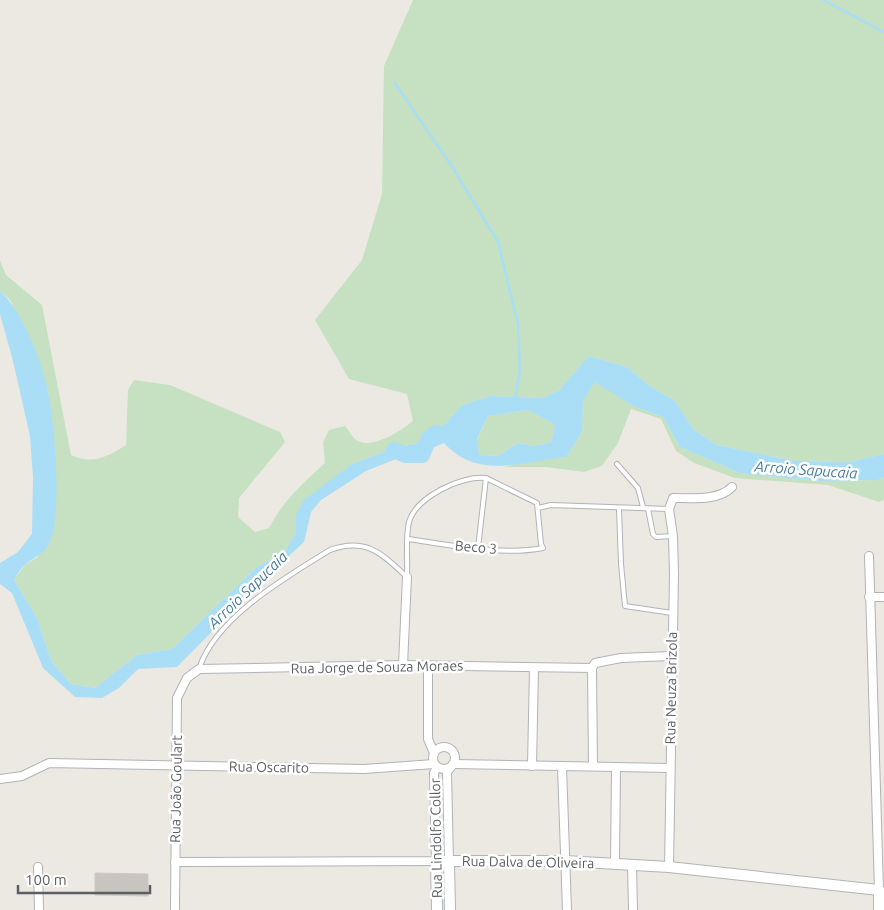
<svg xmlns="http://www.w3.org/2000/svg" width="884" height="910" viewBox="0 0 884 910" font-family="Ubuntu,sans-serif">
  <rect width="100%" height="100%" fill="#ece9e3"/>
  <g fill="#c5e1c1">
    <path d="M 413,0 L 884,0 L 884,454 L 849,462 L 794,461 L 717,445 L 694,430 L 675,401 L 647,384 L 627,367 L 589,356 L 559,390 L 544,398 L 490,396 L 462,405 L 445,424 L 421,442 L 392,449 L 352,464 L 296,515 L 296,533 L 284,553 L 258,566 L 172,649 L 137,655 L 95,688 L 71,684 L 52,662 L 36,616 L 14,580 L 25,565 L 38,557 L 49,396 L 34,349 L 10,300 L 0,291 L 0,261 L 6,275 L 42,305 L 71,455 C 93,465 107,457 126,445 L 128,390 L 134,380 L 170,385 L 280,432 L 285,442 L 239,498 L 238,517 L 255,532 L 269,528 C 283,501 303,483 325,463 L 323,442 L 329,430 L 345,426 C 349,430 353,439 358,441 C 374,449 402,430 413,421 L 407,394 L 349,379 L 315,320 L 362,260 L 382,194 L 384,66 Z"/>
    <path d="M 595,381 L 635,407 L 663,417 L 680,447 L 740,473 L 820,481 L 878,480 L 884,477 L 884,500 L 879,502 L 828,485 L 735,478 L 694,463 L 676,451 L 661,419 L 631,409 L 618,443 L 602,466 L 584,472 L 545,467 L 504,467 L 539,459 L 566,457 L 582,432 L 583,400 Z"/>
    <path d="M 528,410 L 555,425 L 551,442 L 533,446 L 518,443 L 498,456 L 479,455 L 477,440 L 488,416 Z"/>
  </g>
  <path fill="#a9def6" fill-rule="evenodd" d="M 0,291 C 23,311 44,367 49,397 C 55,431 62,511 50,542 C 45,554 34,557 25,565 C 21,568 17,575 14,580 L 36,616 L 52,662 L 71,684 L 95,688 L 137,655 L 172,649 L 258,566 L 284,553 L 296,533 L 296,515 L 304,500 L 352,464 L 392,449 L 421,442 L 445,424 L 462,405 L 490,396 L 544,398 L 559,390 L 589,356 L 627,367 L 647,384 L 675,401 L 694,430 L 717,445 L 794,461 L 849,462 L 884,454 L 884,477 L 878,480 L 820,481 L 740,473 L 680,447 L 663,417 L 635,407 L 595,382 L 583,400 L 582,432 L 566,457 C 522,461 479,481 444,443 L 408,458 L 396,459 L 366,471 L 321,500 L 311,512 L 304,542 L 268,575 L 177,667 L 138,669 L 119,688 L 102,698 L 75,697 L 43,668 L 12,593 L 0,584 L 0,563 L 18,552 L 32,534 L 33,477 L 30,436 L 13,361 L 0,314 ZM 528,410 L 555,425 L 551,442 L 533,446 L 518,443 L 498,456 L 479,455 L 477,439 L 488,416 Z"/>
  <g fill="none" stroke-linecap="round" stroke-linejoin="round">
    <g stroke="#a9def6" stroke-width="2.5">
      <path d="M 823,0 L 884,32"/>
      <path d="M 394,82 L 451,165 L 498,242 L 518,324 L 520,370 L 515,399"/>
    </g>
    <path stroke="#a9def6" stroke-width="16" d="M 394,450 L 405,455 L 422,455 L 429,438 L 436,433"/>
  </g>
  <path fill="#c8c4c0" stroke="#d0cac2" d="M 95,873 L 148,874 L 148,896 L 95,895 Z"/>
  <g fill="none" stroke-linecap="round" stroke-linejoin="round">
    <g stroke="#b0b4b7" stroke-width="6">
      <g id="service">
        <path d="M 617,464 L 638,488 L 643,507 L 648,509 L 653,534 L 656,537 L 673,536"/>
        <path d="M 538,508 L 551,505 L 669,509"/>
        <path d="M 619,509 L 621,564 L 625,606 L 672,613"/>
        <path d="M 408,539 C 450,545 502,556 543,548 L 541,544 L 537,503 L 486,478 L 478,548"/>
        <path d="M 407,577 C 408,560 405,539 409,522 C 416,497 462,475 486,478"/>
        <path d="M 199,669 C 215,618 286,577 330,550 C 366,537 381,553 407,577"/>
      </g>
    </g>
    <g stroke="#b0b4b7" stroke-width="10">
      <g id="minor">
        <path d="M 869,556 L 879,890"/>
        <path d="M 869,597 L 884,597"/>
        <path d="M 403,665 L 407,577"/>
        <path d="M 428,666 L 428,739 L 434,753"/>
        <circle cx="444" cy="758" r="11"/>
        <path d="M 453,764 L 669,768"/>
        <path d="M 532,766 L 534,668"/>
        <path d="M 593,766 L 592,668 L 595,663 L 621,658 L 671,656"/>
        <path d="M 562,767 L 567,910"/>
        <path d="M 0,779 L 22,776 L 49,763 L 364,769 L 434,764"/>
        <path d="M 175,862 L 436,861 L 434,773 L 437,767"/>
        <path d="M 449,862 L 447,772 L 451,767"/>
        <path d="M 615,864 L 616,767"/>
        <path d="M 632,865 L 633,910"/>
        <path d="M 38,867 L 39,910"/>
        <path d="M 669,867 L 674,574 L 673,536 L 669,509 L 673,498 C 691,498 719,501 732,487"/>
        <path d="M 175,910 L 177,698 L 187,678 L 199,669 L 403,665 L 592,668"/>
      </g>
    </g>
    <g stroke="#b0b4b7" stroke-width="12">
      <g id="tertiary">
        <path d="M 449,862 L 450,910"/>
        <path d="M 879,890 L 879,910"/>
        <path d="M 437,910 L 436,861 L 565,861 L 669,867 L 879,890"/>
      </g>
    </g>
    <use href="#service" stroke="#fff" stroke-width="4"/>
    <use href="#minor" stroke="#fff" stroke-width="8"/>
    <use href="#tertiary" stroke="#fff" stroke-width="10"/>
  </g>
  <g text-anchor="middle" stroke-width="5" stroke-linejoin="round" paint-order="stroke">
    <g font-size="14" fill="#5b5f62" stroke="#fff">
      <text transform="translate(476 547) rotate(5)" y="5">Beco 3</text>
      <text transform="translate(377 667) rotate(-1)" y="5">Rua Jorge de Souza Moraes</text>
      <text transform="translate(671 688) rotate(-89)" y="5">Rua Neuza Brizola</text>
      <text transform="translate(269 767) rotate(1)" y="5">Rua Oscarito</text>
      <text transform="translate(176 789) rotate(-89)" y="5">Rua João Goulart</text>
      <text transform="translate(436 838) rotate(-91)" y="5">Rua Lindolfo Collor</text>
      <text transform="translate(528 862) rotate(1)" y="5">Rua Dalva de Oliveira</text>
    </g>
    <g font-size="15" font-style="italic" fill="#457b9d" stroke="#fff">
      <text transform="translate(806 470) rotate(4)" y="5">Arroio Sapucaia</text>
      <text transform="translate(248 590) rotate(-44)" y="5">Arroio Sapucaia</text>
    </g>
  </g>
  <path d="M18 885v8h132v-8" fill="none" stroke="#5b5f62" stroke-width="2.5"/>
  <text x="25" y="885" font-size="15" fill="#5b5f62" stroke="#ffffff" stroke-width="4" paint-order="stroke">100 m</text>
</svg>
